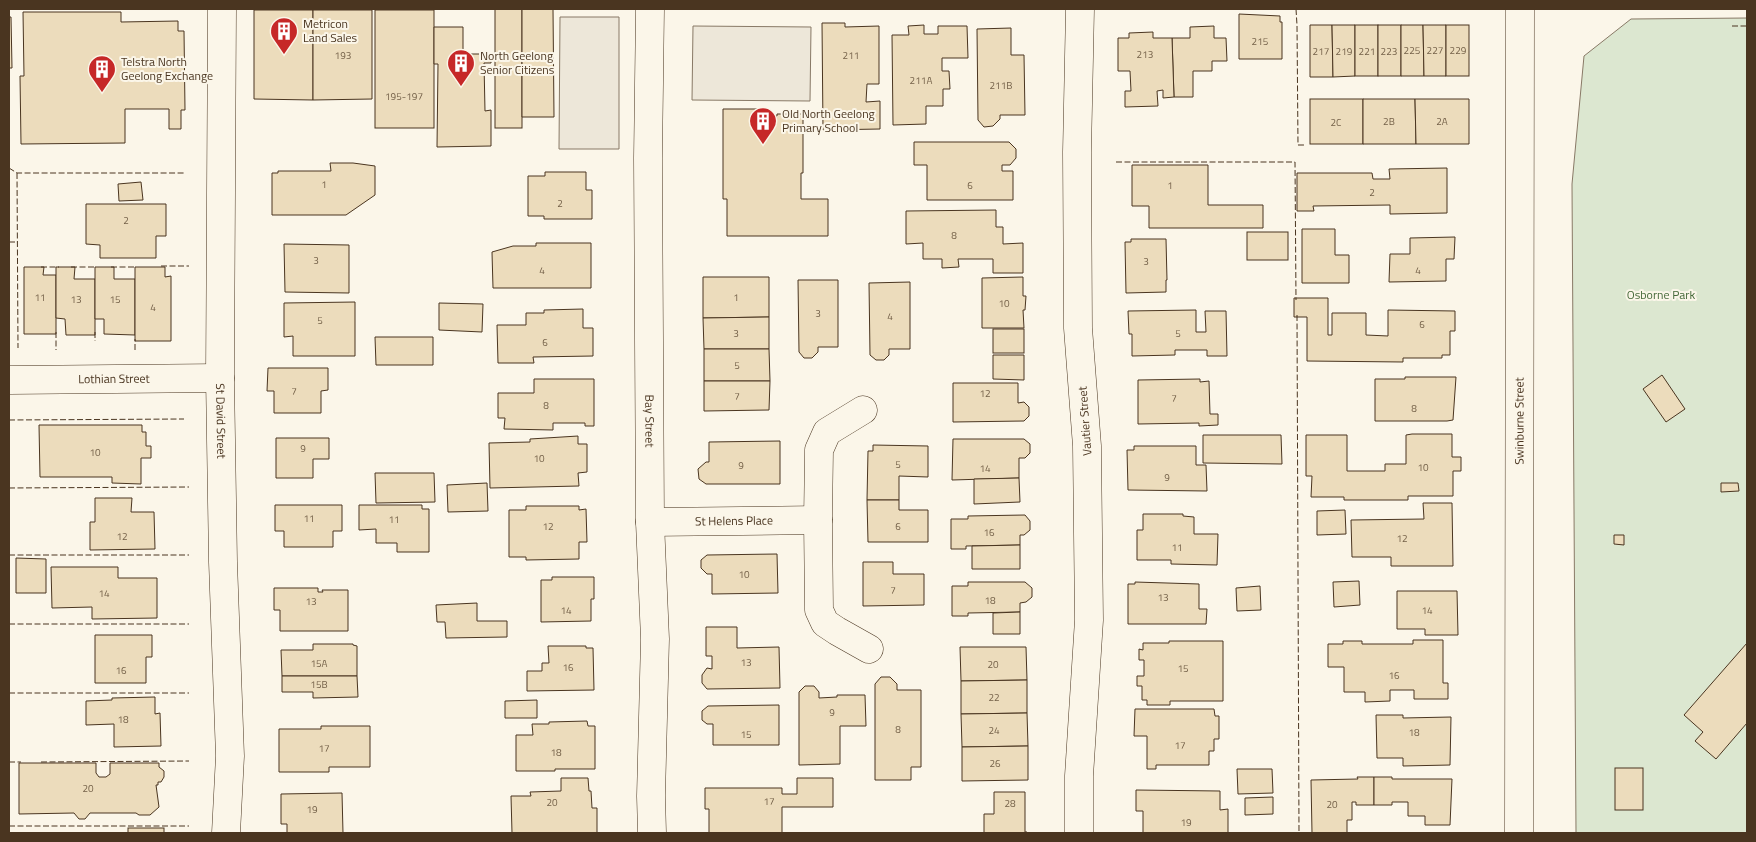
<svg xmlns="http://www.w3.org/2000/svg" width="1756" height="842" viewBox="0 0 1756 842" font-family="'Titillium Web',sans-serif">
  <rect width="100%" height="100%" fill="#fbf6e9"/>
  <path fill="#dce7d0" stroke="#887966" d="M 1747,18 L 1747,833 L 1576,833 L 1572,184 L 1584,56 L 1631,19 Z"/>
  <g fill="#ede7d9" stroke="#887966">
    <path d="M 560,17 L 619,17 L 619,149 L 559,149 Z"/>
    <path d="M 693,26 L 811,27 L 810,101 L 692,100 Z"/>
  </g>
  <g fill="#ecdcbc" stroke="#4a3520">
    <rect x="495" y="9" width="27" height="119"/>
    <path d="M 522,9 L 553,9 L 554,117 L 522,117 Z"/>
    <path d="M 254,10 L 313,10 L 313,100 L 254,99 Z"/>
    <path d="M 313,10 L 372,10 L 372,99 L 313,100 Z"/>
    <rect x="375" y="10" width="59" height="118"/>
    <path d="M 23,12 L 121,12 L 121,22 L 178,21 L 178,31 L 184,31 L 185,110 L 181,110 L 181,129 L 169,129 L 169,109 L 125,109 L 125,143 L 21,144 L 20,76 L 24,76 Z"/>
    <path d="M 1239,14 L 1280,16 L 1280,22 L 1282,22 L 1282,59 L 1239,59 Z"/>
    <path d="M 9,17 L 11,17 L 12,68 L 9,68 Z"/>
    <path d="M 822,23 L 845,23 L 845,27 L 879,26 L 879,84 L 867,84 L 866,102 L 880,101 L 880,129 L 823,130 Z"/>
    <path d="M 924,25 L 924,34 L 938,34 L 938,26 L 967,26 L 968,58 L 942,58 L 942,71 L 949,71 L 950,89 L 943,89 L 943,106 L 926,106 L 926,124 L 893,125 L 892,35 L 909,35 L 908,26 Z"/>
    <path d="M 1310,25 L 1332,25 L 1333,77 L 1310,77 Z"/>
    <path d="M 1332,25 L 1355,25 L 1355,76 L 1333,77 Z"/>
    <rect x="1355" y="25" width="23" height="51"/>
    <rect x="1378" y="25" width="23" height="51"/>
    <path d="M 1401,25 L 1423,25 L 1424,76 L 1401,76 Z"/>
    <path d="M 1423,25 L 1446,25 L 1446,76 L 1424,76 Z"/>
    <rect x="1446" y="25" width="23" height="51"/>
    <path d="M 1214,26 L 1214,38 L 1226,38 L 1227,61 L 1212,61 L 1212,71 L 1193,71 L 1193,97 L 1174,97 L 1172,38 L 1190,38 L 1190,27 Z"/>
    <path d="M 434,27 L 463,27 L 463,54 L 491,54 L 491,63 L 484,63 L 485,111 L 491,110 L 491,146 L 437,147 L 438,64 L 434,64 Z"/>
    <path d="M 1011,28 L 1011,55 L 1024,55 L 1025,115 L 1000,115 L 1000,119 L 993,126 L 984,127 L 978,120 L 977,29 Z"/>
    <path d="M 1153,32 L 1153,38 L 1172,38 L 1174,97 L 1163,98 L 1163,90 L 1157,91 L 1158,106 L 1125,107 L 1125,91 L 1131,91 L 1130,71 L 1118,71 L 1118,38 L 1129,38 L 1129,33 Z"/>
    <rect x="1310" y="99" width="53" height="45"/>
    <path d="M 1363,99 L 1415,99 L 1416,144 L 1363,144 Z"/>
    <path d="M 1415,99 L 1469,99 L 1469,144 L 1416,144 Z"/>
    <path d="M 723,109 L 767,109 L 767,116 L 777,116 L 777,114 L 803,114 L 803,173 L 801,173 L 801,199 L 828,199 L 828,236 L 727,236 L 727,199 L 723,199 Z"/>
    <path d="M 914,142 L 1009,142 L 1016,149 L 1016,158 L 1010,165 L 1002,165 L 1002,171 L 1013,171 L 1013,200 L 927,200 L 927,165 L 914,165 Z"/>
    <path d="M 330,163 L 353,163 L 375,166 L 375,195 L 346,215 L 272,215 L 272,173 L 278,173 L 278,171 L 331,171 Z"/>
    <path d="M 1132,165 L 1208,165 L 1208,205 L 1263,205 L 1263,228 L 1149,228 L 1149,206 L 1132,206 Z"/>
    <path d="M 1447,168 L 1447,213 L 1390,214 L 1390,205 L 1313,206 L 1314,211 L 1297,211 L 1297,173 L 1372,173 L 1373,179 L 1390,179 L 1389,169 Z"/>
    <path d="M 545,172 L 586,172 L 586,190 L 592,190 L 592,219 L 544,219 L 544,216 L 528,216 L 528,176 L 545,176 Z"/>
    <path d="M 141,182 L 143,200 L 119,201 L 118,184 Z"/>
    <path d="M 86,204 L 166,204 L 166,236 L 156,236 L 156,258 L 100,258 L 100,245 L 86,244 Z"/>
    <path d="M 996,210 L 996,227 L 1003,227 L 1003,244 L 1023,243 L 1023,273 L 993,273 L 993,259 L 958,259 L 959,267 L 942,268 L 942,259 L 923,259 L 923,243 L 906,244 L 906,211 Z"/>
    <path d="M 1302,229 L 1335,229 L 1335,255 L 1349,255 L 1349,283 L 1302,283 Z"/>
    <rect x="1247" y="232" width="41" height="28"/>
    <path d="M 1455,237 L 1454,259 L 1446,259 L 1446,281 L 1389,282 L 1390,254 L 1410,254 L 1410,238 Z"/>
    <path d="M 1131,239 L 1166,239 L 1167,280 L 1166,280 L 1166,292 L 1126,293 L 1125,242 L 1131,242 Z"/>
    <path d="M 536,243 L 591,243 L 591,288 L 493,288 L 492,252 L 513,246 L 536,246 Z"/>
    <path d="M 284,244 L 349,245 L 349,293 L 285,292 Z"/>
    <path d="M 24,267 L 44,267 L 43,275 L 56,275 L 56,334 L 24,334 Z"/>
    <path d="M 56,267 L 75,267 L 74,279 L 95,279 L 95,335 L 66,335 L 65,319 L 56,318 Z"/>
    <path d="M 95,267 L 114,267 L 114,279 L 135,279 L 135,335 L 104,334 L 104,319 L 95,319 Z"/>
    <path d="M 135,267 L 165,267 L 165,277 L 171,276 L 171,341 L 135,341 Z"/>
    <path d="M 703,277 L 769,277 L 769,317 L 703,318 Z"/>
    <path d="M 1023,277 L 1023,296 L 1026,296 L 1025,310 L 1023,310 L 1024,328 L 982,328 L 982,278 Z"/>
    <path d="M 798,280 L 838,280 L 838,347 L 818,347 L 818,352 L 812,358 L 804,358 L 799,352 Z"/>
    <path d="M 910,282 L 910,349 L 889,349 L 889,355 L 884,360 L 876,360 L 870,355 L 869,283 Z"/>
    <path d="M 1294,298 L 1328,298 L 1328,335 L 1332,335 L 1332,313 L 1366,313 L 1366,335 L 1388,336 L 1388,310 L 1455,311 L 1455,331 L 1450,331 L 1450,355 L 1442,355 L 1442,358 L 1403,358 L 1403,362 L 1307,361 L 1307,317 L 1294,317 Z"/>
    <path d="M 355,302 L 355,356 L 293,356 L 293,336 L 284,337 L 284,303 Z"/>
    <path d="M 439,303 L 483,304 L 482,332 L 439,330 Z"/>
    <path d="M 583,309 L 583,328 L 593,328 L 593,356 L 533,357 L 534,363 L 498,363 L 497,325 L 526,325 L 526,313 L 544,313 L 544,310 Z"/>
    <path d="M 1196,310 L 1196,332 L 1206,332 L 1205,311 L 1226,311 L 1227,356 L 1207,356 L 1207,350 L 1175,350 L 1175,355 L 1132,356 L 1132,334 L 1129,334 L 1128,311 Z"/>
    <path d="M 769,317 L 769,349 L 704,349 L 703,318 Z"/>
    <rect x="993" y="329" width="31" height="24"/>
    <path d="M 375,337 L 433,337 L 433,365 L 376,365 Z"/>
    <path d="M 704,349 L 769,349 L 770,381 L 704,381 Z"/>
    <path d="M 993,355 L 1024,355 L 1024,380 L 993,379 Z"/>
    <path d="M 268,368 L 328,368 L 328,390 L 321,391 L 321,413 L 274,413 L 274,391 L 267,391 Z"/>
    <path d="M 1662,375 L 1685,409 L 1666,422 L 1643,389 Z"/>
    <path d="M 1405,377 L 1456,377 L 1453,420 L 1447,421 L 1375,421 L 1375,379 L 1405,379 Z"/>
    <path d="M 534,379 L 594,379 L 594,426 L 585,426 L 585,423 L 553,423 L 553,430 L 504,429 L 505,418 L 498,418 L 498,393 L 534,393 Z"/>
    <path d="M 1200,379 L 1200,382 L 1209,381 L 1210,414 L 1218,414 L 1218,425 L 1199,426 L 1199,423 L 1138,424 L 1138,380 Z"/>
    <path d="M 704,381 L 770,381 L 769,410 L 704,411 Z"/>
    <path d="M 953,383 L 1018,383 L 1018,403 L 1024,402 L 1029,407 L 1029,416 L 1024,421 L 953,422 Z"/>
    <path d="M 39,425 L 142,425 L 142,432 L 146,432 L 146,446 L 151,446 L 151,458 L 141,458 L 141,484 L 112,483 L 112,477 L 40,477 Z"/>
    <path d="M 1412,434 L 1452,434 L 1452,457 L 1461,457 L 1461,471 L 1453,471 L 1453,496 L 1408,496 L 1408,500 L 1344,500 L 1344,497 L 1311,497 L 1312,476 L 1306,476 L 1306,435 L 1347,435 L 1347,471 L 1385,471 L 1385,464 L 1406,464 L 1406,435 Z"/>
    <path d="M 1203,435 L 1281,435 L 1282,464 L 1203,463 Z"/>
    <path d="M 578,436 L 578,444 L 587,444 L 587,472 L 578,473 L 579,486 L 490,488 L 489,443 L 530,442 L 530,439 Z"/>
    <path d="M 276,438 L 329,438 L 329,459 L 313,459 L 313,478 L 276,478 Z"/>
    <path d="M 953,439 L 1024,439 L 1030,444 L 1030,453 L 1025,458 L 1019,458 L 1019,478 L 952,480 Z"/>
    <path d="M 780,441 L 780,484 L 706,484 L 699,479 L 698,469 L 706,462 L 709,462 L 709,442 Z"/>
    <path d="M 873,445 L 928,446 L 928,477 L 899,476 L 899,500 L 867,500 L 868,451 L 873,451 Z"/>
    <path d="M 1134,446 L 1196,446 L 1196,465 L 1206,465 L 1207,491 L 1128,490 L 1127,450 L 1134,450 Z"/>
    <path d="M 375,473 L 434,473 L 435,502 L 376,503 Z"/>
    <path d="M 1019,478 L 1020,502 L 974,504 L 974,479 Z"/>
    <path d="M 487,483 L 488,511 L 448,512 L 447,485 Z"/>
    <path d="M 1721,483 L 1738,483 L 1739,491 L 1721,492 Z"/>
    <path d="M 95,498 L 132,498 L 131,512 L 154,512 L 155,549 L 90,550 L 90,522 L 95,522 Z"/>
    <path d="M 867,500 L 899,500 L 899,510 L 928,510 L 928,542 L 868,542 Z"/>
    <path d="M 1423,503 L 1452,503 L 1453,566 L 1391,566 L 1391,557 L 1352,557 L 1351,520 L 1424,519 Z"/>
    <path d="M 275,505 L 342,505 L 342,531 L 333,531 L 333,547 L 284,547 L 284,531 L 275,531 Z"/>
    <path d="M 359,505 L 422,505 L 422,509 L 429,509 L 429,552 L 397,552 L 397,543 L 376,543 L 376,529 L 359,530 Z"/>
    <path d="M 526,506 L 579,506 L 579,510 L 586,509 L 587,542 L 579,542 L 579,559 L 526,560 L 526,557 L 509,557 L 509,510 L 526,510 Z"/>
    <path d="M 1345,510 L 1346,534 L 1317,535 L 1317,511 Z"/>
    <path d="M 1143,514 L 1183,514 L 1183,516 L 1194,517 L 1194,534 L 1218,534 L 1217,565 L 1171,564 L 1171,560 L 1137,560 L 1137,530 L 1143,530 Z"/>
    <path d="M 1025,515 L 1030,521 L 1030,530 L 1024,535 L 1020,535 L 1020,545 L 966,546 L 966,549 L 951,549 L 951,519 L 968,519 L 968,516 Z"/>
    <path d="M 1614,535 L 1624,535 L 1624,545 L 1614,544 Z"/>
    <path d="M 1020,545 L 1020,569 L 972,569 L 972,546 Z"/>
    <path d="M 777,554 L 778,593 L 712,594 L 712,574 L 707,574 L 701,568 L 701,560 L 707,555 Z"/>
    <path d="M 16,558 L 46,559 L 46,593 L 16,593 Z"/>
    <path d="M 863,562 L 893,562 L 893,574 L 924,574 L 924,605 L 863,606 Z"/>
    <path d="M 51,567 L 118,567 L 118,578 L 157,578 L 157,618 L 92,619 L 92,607 L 52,608 Z"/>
    <path d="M 552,577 L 594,577 L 594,599 L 591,599 L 591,621 L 541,622 L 541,580 L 552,580 Z"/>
    <path d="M 1359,581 L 1360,605 L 1334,607 L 1333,582 Z"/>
    <path d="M 968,582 L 1025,582 L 1032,588 L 1032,597 L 1026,602 L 1020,603 L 1020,612 L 968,613 L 968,616 L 952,616 L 952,586 L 968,586 Z"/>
    <path d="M 1135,582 L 1199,584 L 1199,609 L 1207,609 L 1206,624 L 1128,624 L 1128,584 L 1135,584 Z"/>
    <path d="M 1260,586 L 1261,610 L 1237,611 L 1236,588 Z"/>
    <path d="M 274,588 L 318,588 L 318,592 L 323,592 L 322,590 L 348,590 L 348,631 L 280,631 L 280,610 L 274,610 Z"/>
    <path d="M 1397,591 L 1457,591 L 1458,635 L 1425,635 L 1425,629 L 1397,629 Z"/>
    <path d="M 477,603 L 477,621 L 507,621 L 507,637 L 446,638 L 445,622 L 437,622 L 436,605 Z"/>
    <path d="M 1020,612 L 1020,634 L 993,634 L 993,613 Z"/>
    <path d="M 706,627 L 737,627 L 737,648 L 779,647 L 780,688 L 707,689 L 702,683 L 702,675 L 707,668 L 712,669 L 712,656 L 706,656 Z"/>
    <path d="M 95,635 L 152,635 L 152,657 L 146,657 L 146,683 L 95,683 Z"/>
    <path d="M 1413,640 L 1443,640 L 1443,683 L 1448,683 L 1448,699 L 1414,699 L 1414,690 L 1390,690 L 1390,701 L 1365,702 L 1365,692 L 1344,692 L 1344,667 L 1328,667 L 1328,644 L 1343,644 L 1343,641 L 1362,641 L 1362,644 L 1413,644 Z"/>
    <path d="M 1169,641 L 1223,641 L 1223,701 L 1170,701 L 1170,705 L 1147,705 L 1147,700 L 1142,700 L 1142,686 L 1137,686 L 1137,676 L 1144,676 L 1144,660 L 1139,660 L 1139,649 L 1143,650 L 1143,643 L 1169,643 Z"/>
    <path d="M 1747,643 L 1747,723 L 1716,759 L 1695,741 L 1703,732 L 1684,715 Z"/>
    <path d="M 313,644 L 353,644 L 353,645 L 357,646 L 357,676 L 282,676 L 281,650 L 313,650 Z"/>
    <path d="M 548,646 L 586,646 L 586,648 L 593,648 L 594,690 L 527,691 L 527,671 L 542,671 L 542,663 L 549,663 Z"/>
    <path d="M 960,647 L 1026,647 L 1027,680 L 961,681 Z"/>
    <path d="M 282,676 L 357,676 L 358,697 L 313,698 L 313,692 L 282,692 Z"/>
    <path d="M 881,677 L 890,677 L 897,684 L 897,690 L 921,690 L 921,767 L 911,767 L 911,780 L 875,780 L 875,684 Z"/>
    <path d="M 1027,680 L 1027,713 L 961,714 L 961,681 Z"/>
    <path d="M 805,686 L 814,686 L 819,692 L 819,698 L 837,697 L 837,695 L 865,695 L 866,726 L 840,726 L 840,764 L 799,765 L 799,692 Z"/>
    <path d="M 155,697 L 155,714 L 160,713 L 161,746 L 114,747 L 114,724 L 86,725 L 86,701 L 112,700 L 112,698 Z"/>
    <path d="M 537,700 L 537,718 L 505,718 L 505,701 Z"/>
    <path d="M 779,705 L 779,745 L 713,745 L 713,724 L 707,724 L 702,720 L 702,711 L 708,706 Z"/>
    <path d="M 1135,709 L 1214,709 L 1215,716 L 1219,716 L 1219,739 L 1214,739 L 1214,751 L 1209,751 L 1209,765 L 1156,765 L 1156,769 L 1147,769 L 1147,736 L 1134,736 Z"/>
    <path d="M 1027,713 L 1028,746 L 962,747 L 961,714 Z"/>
    <path d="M 1376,715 L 1403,715 L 1403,718 L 1451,717 L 1450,765 L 1403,766 L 1403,758 L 1377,758 Z"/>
    <path d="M 587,721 L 588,726 L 595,726 L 595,769 L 555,769 L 555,771 L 516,771 L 516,735 L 533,735 L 532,724 L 549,724 L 549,722 Z"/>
    <path d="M 321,726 L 370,726 L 370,767 L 329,767 L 329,772 L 279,772 L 279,729 L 321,729 Z"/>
    <path d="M 1028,746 L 1028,780 L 962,781 L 962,747 Z"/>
    <path d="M 19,763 L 96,763 L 96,773 L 99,777 L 106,777 L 110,774 L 110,763 L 159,763 L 159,767 L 164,771 L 164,777 L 161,782 L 158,782 L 158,785 L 156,785 L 159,807 L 150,815 L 139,815 L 136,813 L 90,813 L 85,819 L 79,819 L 74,813 L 19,814 Z"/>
    <rect x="1615" y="768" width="28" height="42"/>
    <path d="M 1237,769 L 1272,769 L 1273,793 L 1238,794 Z"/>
    <path d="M 1357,777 L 1374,777 L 1374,805 L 1356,805 L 1356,802 L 1352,802 L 1352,820 L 1347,820 L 1347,833 L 1312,833 L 1311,780 L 1358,779 Z"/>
    <path d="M 1374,777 L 1392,777 L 1392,779 L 1452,779 L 1450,825 L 1425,825 L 1425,816 L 1408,816 L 1408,802 L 1392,802 L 1392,805 L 1374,805 Z"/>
    <path d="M 561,778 L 588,778 L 589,791 L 591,791 L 592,808 L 597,808 L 597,833 L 512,833 L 511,796 L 531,796 L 530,792 L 561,791 Z"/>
    <path d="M 797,778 L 833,778 L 833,807 L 782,807 L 782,833 L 709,833 L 709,809 L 705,809 L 705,788 L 782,788 L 782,794 L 797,794 Z"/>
    <path d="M 1136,790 L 1220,791 L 1220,810 L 1228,809 L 1228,833 L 1143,833 L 1143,811 L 1136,811 Z"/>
    <path d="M 994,792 L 1025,792 L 1025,832 L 1027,832 L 1027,833 L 984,833 L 984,814 L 994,814 Z"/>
    <path d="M 342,793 L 343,833 L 287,833 L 287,824 L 281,824 L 281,794 Z"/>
    <path d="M 1273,797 L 1273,814 L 1245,815 L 1245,798 Z"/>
    <rect x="128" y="828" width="36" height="5"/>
  </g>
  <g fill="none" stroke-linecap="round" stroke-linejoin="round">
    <g stroke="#4a3520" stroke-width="29">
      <g id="street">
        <path id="s1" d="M 222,9 L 220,378 L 223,562 L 230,756 L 226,833"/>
        <path id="s2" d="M 650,9 L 648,158 L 650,522 L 655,639 L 651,796 L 652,833"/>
        <path id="s3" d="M 9,380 L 220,378"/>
        <path d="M 863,410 L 827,432 L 819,450 L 818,520 L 819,610 L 825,623 L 837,631 L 869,649"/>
        <path id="s4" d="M 650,522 L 818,520"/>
        <path d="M 1079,833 L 1079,776 L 1089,620 L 1087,446 L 1078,328 L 1077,152 L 1080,9"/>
        <path id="s5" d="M 1519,833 L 1520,9"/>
      </g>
    </g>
    <use href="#street" stroke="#fbf6e9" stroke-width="28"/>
    <g stroke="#4a3520" stroke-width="1" stroke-dasharray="6 2.5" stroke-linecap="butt">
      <path d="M 1296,9 L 1297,25 L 1298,145 L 1305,145"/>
      <path d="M 1732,26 L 1747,26"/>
      <path d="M 1116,162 L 1295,162 L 1296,300"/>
      <path d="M 9,168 L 17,173 L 185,173"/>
      <path d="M 17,173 L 18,348"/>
      <path d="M 9,242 L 18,242"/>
      <path d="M 161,266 L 189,266"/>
      <path d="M 41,267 L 59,267"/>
      <path d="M 71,267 L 96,267"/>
      <path d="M 111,267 L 136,267"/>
      <path d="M 1297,315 L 1299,833"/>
      <path d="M 56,332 L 56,350"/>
      <path d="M 95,332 L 95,341"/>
      <path d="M 135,350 L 135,339"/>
      <path d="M 9,420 L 184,419"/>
      <path d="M 9,488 L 189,487"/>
      <path d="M 9,555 L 189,555"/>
      <path d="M 9,624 L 189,624"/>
      <path d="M 9,693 L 189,693"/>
      <path d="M 9,762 L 21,762"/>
      <path d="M 41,762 L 189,761"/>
      <path d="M 9,826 L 189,826"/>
    </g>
  </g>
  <defs>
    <g id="building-pin" transform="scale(1.4375)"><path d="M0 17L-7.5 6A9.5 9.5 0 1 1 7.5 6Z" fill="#c62828" stroke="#fbf6e9"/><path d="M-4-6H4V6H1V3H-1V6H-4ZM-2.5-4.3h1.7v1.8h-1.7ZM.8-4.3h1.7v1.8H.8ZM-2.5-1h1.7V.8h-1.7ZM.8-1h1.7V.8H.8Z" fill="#fff"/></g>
  </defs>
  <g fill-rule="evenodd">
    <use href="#building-pin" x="284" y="31"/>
    <use href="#building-pin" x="461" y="63"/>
    <use href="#building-pin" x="102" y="69"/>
    <use href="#building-pin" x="763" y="121"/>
  </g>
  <g text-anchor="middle" stroke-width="4" stroke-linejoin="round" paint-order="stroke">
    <g font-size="10" fill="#725f47">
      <text x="1260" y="45">215</text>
      <text x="1412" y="54">225</text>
      <text x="1435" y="54">227</text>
      <text x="1458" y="54">229</text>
      <text x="1321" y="55">217</text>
      <text x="1344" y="55">219</text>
      <text x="1367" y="55">221</text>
      <text x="1389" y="55">223</text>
      <text x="1145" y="58">213</text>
      <text x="343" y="59">193</text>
      <text x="851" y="59">211</text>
      <text x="921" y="84">211A</text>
      <text x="1001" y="89">211B</text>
      <text x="404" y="100">195-197</text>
      <text x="1389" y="125">2B</text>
      <text x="1442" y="125">2A</text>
      <text x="1336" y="126">2C</text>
      <text x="324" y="188">1</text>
      <text x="970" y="189">6</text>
      <text x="1170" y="189">1</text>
      <text x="1372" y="196">2</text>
      <text x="560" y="207">2</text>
      <text x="126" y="224">2</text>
      <text x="954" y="239">8</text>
      <text x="316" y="264">3</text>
      <text x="1146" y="265">3</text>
      <text x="542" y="274">4</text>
      <text x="1418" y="274">4</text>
      <text x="40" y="301">11</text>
      <text x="736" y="301">1</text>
      <text x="76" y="303">13</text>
      <text x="115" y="303">15</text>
      <text x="1004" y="307">10</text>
      <text x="153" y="311">4</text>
      <text x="818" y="317">3</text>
      <text x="890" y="320">4</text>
      <text x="320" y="324">5</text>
      <text x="1422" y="328">6</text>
      <text x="736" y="337">3</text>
      <text x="1178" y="337">5</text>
      <text x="545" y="346">6</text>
      <text x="737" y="369">5</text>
      <text x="294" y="395">7</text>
      <text x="985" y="397">12</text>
      <text x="737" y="400">7</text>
      <text x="1174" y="402">7</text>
      <text x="546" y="409">8</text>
      <text x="1414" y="412">8</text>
      <text x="303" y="452">9</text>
      <text x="95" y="456">10</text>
      <text x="539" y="462">10</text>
      <text x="898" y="468">5</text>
      <text x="741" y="469">9</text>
      <text x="1423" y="471">10</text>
      <text x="985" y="472">14</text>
      <text x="1167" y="481">9</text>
      <text x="309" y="522">11</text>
      <text x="394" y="523">11</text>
      <text x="548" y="530">12</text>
      <text x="898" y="530">6</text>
      <text x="989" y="536">16</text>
      <text x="122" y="540">12</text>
      <text x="1402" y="542">12</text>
      <text x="1177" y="551">11</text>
      <text x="744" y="578">10</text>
      <text x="893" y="594">7</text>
      <text x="104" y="597">14</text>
      <text x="1163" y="601">13</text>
      <text x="990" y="604">18</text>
      <text x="311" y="605">13</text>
      <text x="566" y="614">14</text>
      <text x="1427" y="614">14</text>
      <text x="746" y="666">13</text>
      <text x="319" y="667">15A</text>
      <text x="993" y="668">20</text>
      <text x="568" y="671">16</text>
      <text x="1183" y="672">15</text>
      <text x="121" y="674">16</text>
      <text x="1394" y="679">16</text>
      <text x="319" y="688">15B</text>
      <text x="994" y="701">22</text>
      <text x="832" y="716">9</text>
      <text x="123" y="723">18</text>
      <text x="898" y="733">8</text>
      <text x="994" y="734">24</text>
      <text x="1414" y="736">18</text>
      <text x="746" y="738">15</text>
      <text x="1180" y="749">17</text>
      <text x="324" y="752">17</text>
      <text x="556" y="756">18</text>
      <text x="995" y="767">26</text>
      <text x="88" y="792">20</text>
      <text x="769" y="805">17</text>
      <text x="552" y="806">20</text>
      <text x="1010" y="807">28</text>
      <text x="1332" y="808">20</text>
      <text x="312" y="813">19</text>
      <text x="1186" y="826">19</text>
    </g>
    <g font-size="12" fill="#4a3520" stroke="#fbf6e9" text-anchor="start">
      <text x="303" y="28">Metricon<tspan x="303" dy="14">Land Sales</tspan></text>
      <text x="480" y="60">North Geelong<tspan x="480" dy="14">Senior Citizens</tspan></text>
      <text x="121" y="66">Telstra North<tspan x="121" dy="14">Geelong Exchange</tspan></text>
      <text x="782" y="118">Old North Geelong<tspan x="782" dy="14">Primary School</tspan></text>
    </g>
    <g font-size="12" fill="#436837" stroke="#fbf6e9">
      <text x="1661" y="299">Osborne Park</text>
    </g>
    <g font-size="12" fill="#4a3520" stroke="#fbf6e9">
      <text dy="4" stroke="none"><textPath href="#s3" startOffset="105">Lothian Street</textPath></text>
      <text dy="4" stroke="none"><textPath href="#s1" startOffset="412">St David Street</textPath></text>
      <text dy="4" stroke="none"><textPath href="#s2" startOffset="412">Bay Street</textPath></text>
      <text transform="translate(1085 421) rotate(-94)" y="4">Vautier Street</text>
      <text dy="4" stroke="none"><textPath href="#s5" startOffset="412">Swinburne Street</textPath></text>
      <text dy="4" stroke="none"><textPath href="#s4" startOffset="84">St Helens Place</textPath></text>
    </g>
  </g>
  <rect width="1756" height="842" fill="none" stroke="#4a3520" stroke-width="20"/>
</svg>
